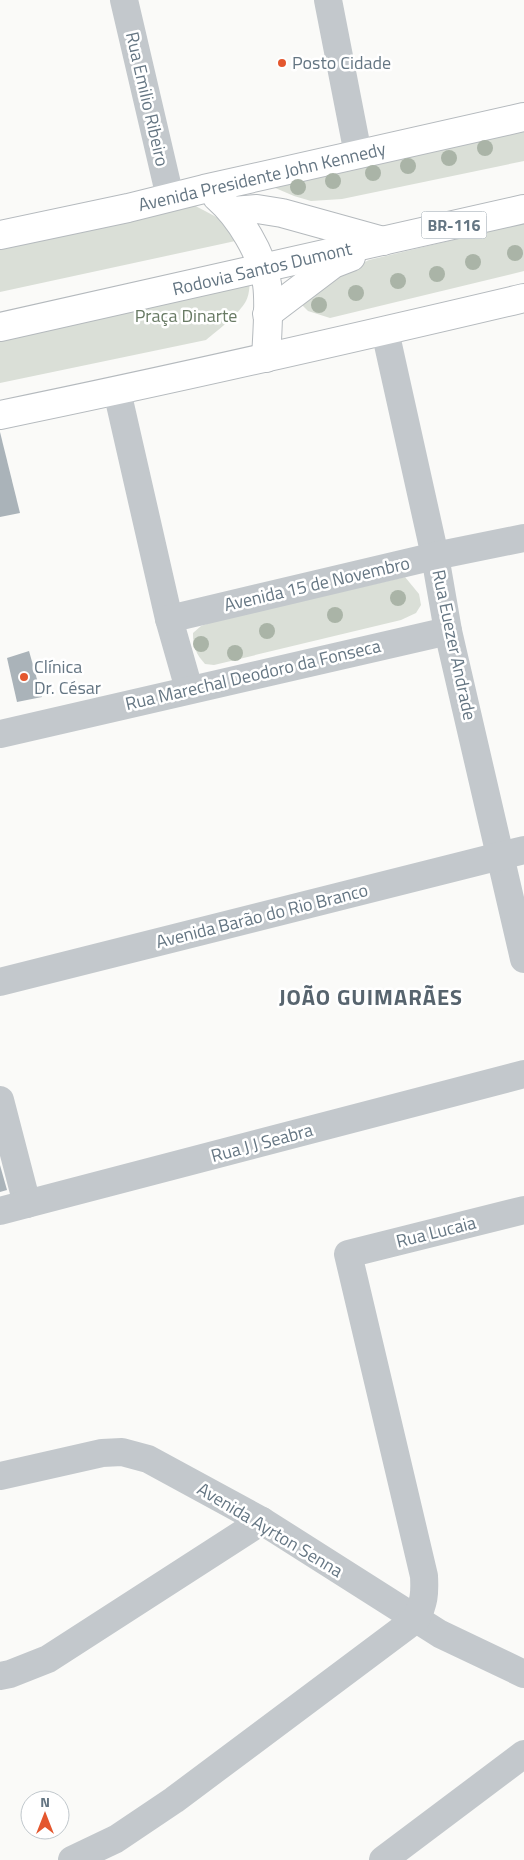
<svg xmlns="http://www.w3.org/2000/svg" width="524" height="1860" viewBox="0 0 524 1860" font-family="'Titillium Web',sans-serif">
  <rect width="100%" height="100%" fill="#fafaf8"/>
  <g fill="#dadfd7">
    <path d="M 524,126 L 524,161 L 342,199 L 311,201 L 294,196 L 266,184 Z"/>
    <path d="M 186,201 L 224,221 L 240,240 L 0,292 L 0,244 Z"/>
    <path d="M 524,223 L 524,271 L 330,318 L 308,311 L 297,300 L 315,285 L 369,260 Z"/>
    <path d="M 249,274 C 250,283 250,293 246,301 C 239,314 218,330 206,340 L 0,383 L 0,330 Z"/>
    <path d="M 405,577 L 419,594 L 421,605 L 416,613 L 401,620 L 214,665 L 205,664 C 196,654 193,647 193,633 L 201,626 L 215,621 Z"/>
  </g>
  <g fill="#aab3b9">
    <path d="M 0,432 L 20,513 L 0,517 Z"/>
    <path d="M 29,651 L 42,697 L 17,702 L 7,658 Z"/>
    <path d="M 0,1165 L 7,1190 L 0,1192 Z"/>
  </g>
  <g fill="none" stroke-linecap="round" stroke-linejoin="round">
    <g stroke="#b5babe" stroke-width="30">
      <g id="major">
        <path d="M 217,197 C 240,217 262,254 267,284 C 270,304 267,337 266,358"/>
        <path d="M 0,235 L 128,208 L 204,189 L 524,117"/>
        <path d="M 0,415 C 175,379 350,339 524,298"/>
      </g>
    </g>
    <g stroke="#b4b9bd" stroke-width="30">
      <g id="highway">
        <path d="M 233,211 L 257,209 L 282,213 L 383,241"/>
        <path d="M 267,314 L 333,264 L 351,257"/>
        <path d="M 0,327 L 524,209"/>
      </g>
    </g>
    <g stroke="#c3c8cc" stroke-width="28">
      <path d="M 124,0 L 170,197"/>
      <path d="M 328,0 L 358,154"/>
      <path d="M 385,331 L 435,556 L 448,631 L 524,959"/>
      <path d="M 117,391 L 169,619 L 189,689"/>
      <path d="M 169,619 L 435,556 L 524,538"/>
      <path d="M 0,734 L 448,631"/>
      <path d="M 0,982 L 524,850"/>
      <path d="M 0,1100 L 27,1204"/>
      <path d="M 0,1211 L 524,1074"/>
      <path d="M 0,1476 L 102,1453 L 122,1452 L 148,1459 L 262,1521 L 440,1634 L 524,1674"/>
      <path d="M 0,1676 L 10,1674 L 48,1659 L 262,1521"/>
      <path d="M 72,1860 L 116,1839 L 174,1800 L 416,1619 C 424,1603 425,1594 424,1576 L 348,1254 L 524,1210"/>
      <path d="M 383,1860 L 524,1754"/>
    </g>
    <use href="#major" stroke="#fff" stroke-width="28"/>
    <use href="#highway" stroke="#fff" stroke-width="28"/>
  </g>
  <g fill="#aab4a7">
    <circle cx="485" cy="148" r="8"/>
    <circle cx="449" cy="158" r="8"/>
    <circle cx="408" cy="166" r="8"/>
    <circle cx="373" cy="173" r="8"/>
    <circle cx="333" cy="181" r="8"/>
    <circle cx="298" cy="187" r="8"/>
    <circle cx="515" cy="253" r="8"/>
    <circle cx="473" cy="262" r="8"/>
    <circle cx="437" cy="274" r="8"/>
    <circle cx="398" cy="281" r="8"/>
    <circle cx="356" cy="293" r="8"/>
    <circle cx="319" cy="305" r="8"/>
    <circle cx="398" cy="598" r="8"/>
    <circle cx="335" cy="615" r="8"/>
    <circle cx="267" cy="631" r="8"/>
    <circle cx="201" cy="644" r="8"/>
    <circle cx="235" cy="653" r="8"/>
  </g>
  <g fill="#e4572e" stroke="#fff" stroke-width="2">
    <circle cx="282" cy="63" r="5"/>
    <circle cx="24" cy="677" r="5"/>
  </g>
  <g text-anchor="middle" stroke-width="5" stroke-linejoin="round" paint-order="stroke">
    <rect fill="#fff" stroke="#939fa8" stroke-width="1" x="421.5" y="211.5" width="65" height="27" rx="4"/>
    <g font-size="16" font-weight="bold" fill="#657683">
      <text x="454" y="231">BR-116</text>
    </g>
    <g font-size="18" fill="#657683" stroke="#fff" text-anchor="start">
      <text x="292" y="69">Posto Cidade</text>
      <text x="34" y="673">Clínica<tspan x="34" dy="21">Dr. César</tspan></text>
    </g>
    <g font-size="18" fill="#657683" stroke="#fff">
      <text transform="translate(147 99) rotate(77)" y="6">Rua Emilio Ribeiro</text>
      <text transform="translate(262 177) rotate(-13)" y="6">Avenida Presidente John Kennedy</text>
      <text transform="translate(262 269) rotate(-13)" y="6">Rodovia Santos Dumont</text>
      <text transform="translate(317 584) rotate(-13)" y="6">Avenida 15 de Novembro</text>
      <text transform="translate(454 645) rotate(78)" y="6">Rua Euezer Andrade</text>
      <text transform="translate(253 675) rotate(-13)" y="6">Rua Marechal Deodoro da Fonseca</text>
      <text transform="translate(262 916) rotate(-14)" y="6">Avenida Barão do Rio Branco</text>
      <text transform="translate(262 1143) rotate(-15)" y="6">Rua J J Seabra</text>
      <text transform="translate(436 1232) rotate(-14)" y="6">Rua Lucaia</text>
      <text transform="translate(270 1530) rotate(31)" y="6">Avenida Ayrton Senna</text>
    </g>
    <g font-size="18" fill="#687a64" stroke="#fff">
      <text x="186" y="322">Praça Dinarte</text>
    </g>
    <g font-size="22" font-weight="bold" letter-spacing="1" fill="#57646e" stroke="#fff">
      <text x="371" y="1005">JOÃO GUIMARÃES</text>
    </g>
  </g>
  <g transform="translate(45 1815)"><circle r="24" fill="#ffffff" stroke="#c1c8cd"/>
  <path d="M0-4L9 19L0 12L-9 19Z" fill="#e4572e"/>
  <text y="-8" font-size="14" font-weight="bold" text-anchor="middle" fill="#657683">N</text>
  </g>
</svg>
